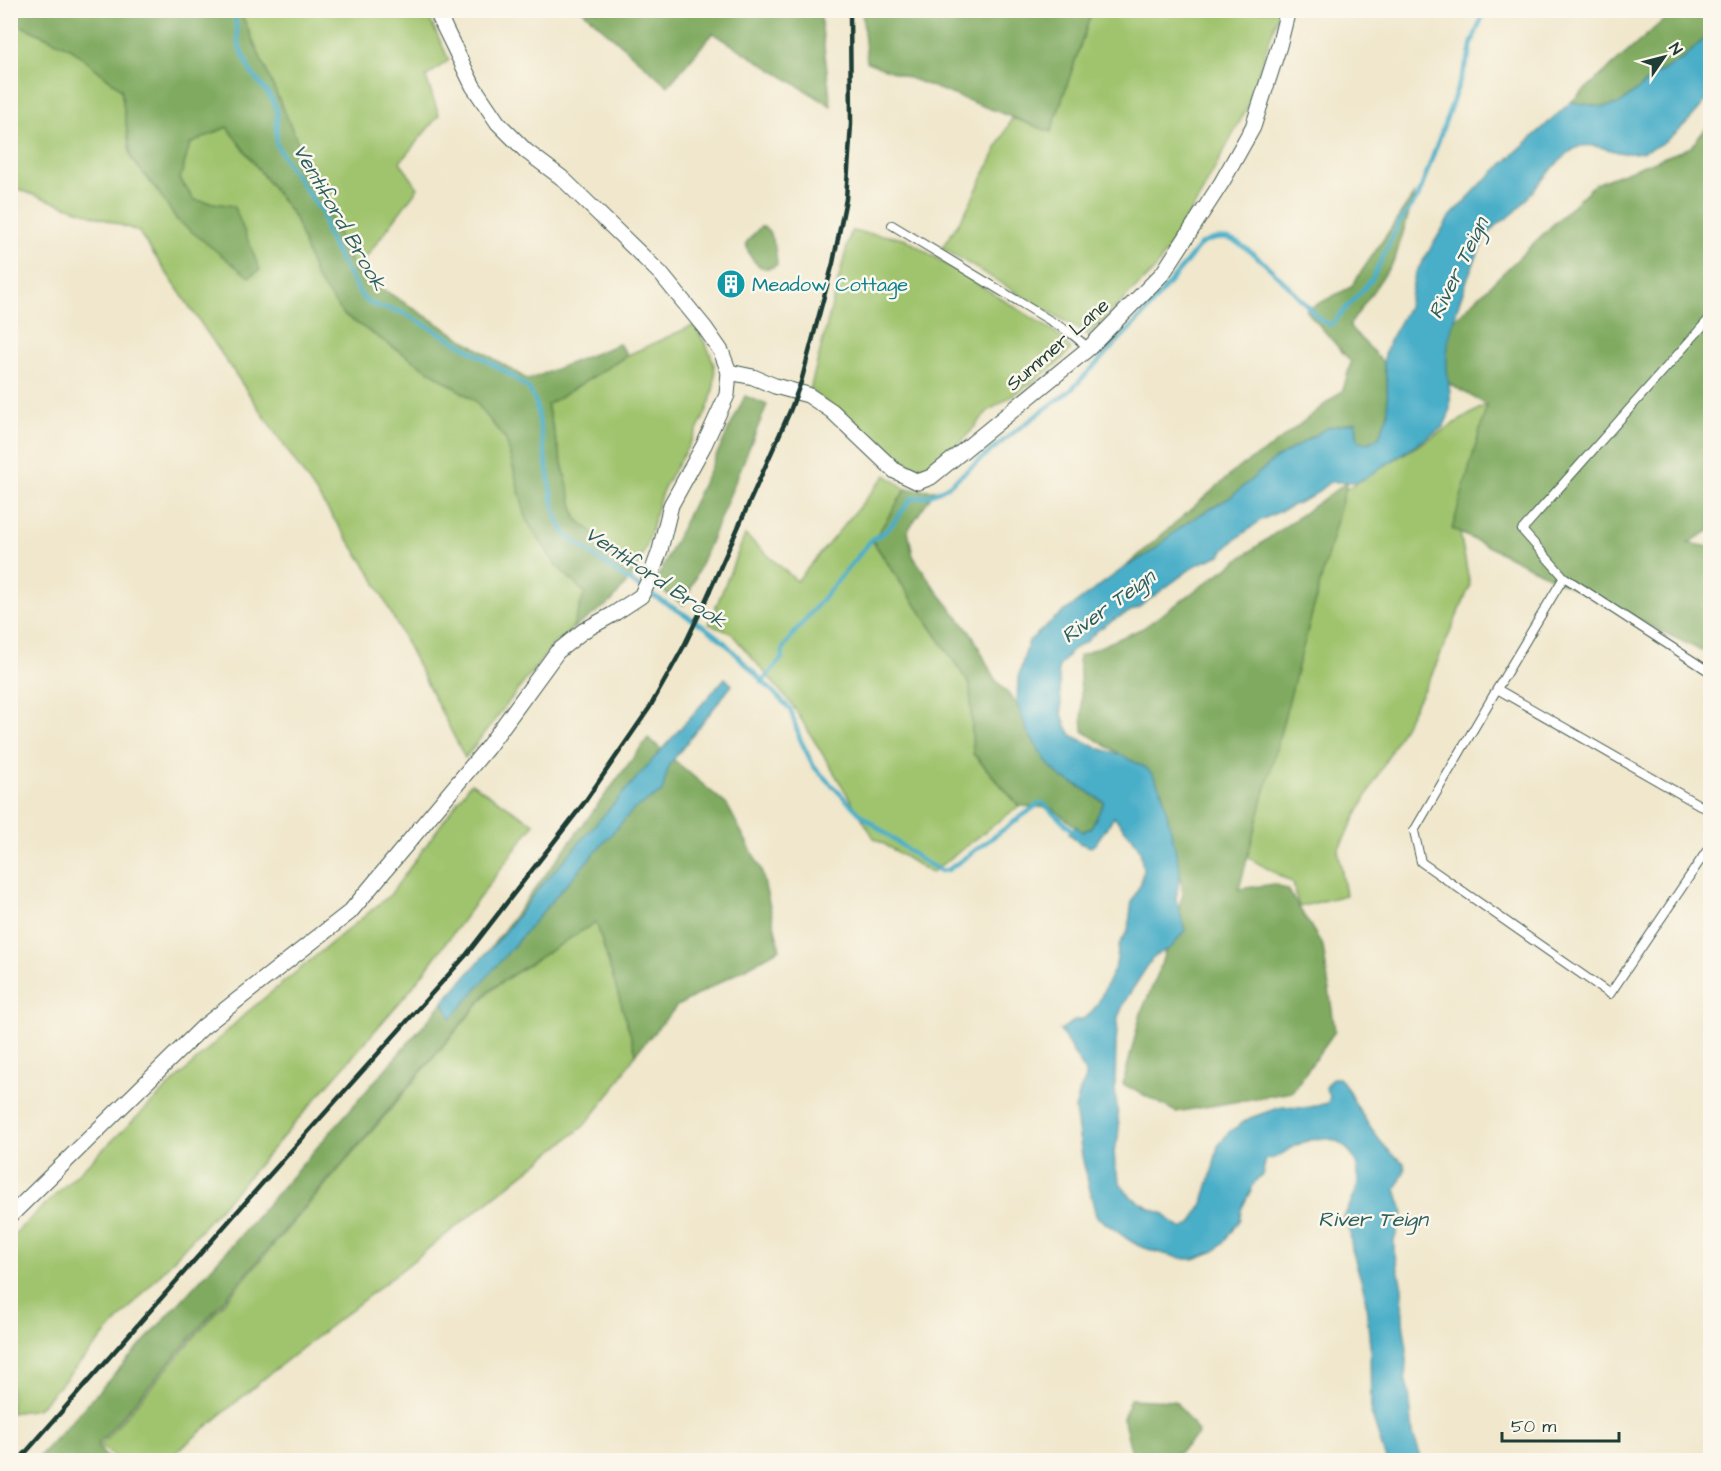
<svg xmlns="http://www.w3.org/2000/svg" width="1721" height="1471" viewBox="0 0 1721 1471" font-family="'Architects Daughter',sans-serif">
  <rect width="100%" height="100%" fill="#fbf7ec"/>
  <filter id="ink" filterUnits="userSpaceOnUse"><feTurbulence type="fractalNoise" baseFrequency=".0167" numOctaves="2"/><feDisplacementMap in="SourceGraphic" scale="12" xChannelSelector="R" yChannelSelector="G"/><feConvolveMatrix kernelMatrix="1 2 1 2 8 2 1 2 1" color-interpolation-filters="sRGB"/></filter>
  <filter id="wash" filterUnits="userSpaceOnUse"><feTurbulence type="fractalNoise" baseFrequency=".008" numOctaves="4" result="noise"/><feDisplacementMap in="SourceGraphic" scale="24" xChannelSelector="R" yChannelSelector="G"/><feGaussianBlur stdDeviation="1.35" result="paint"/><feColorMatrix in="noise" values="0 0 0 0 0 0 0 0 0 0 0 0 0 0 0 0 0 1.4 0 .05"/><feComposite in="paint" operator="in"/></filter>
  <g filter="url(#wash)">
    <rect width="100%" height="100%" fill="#f0e7cc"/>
    <g fill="#a0c46e" stroke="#608051" stroke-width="1.5">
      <path d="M 240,11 L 426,11 L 449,60 L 426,77 L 439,115 L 400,162 L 418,188 L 355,272 Z"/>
      <path d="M 1092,11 L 1279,11 L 1247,108 L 1198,200 L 1156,268 L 1088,335 L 942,248 L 966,211 L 1012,118 L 1051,132 Z"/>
      <path d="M 11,21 L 70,48 L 121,89 L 131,158 L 157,190 L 177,220 L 194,200 L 180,179 L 190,144 L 227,127 L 295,218 L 316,278 L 344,315 L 474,400 L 506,440 L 527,521 L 556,565 L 585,593 L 572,629 L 553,645 L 465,758 L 370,572 L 138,231 L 11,187 Z"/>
      <path d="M 851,231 L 904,238 L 1055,332 L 1071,349 L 1058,363 L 1032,383 L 988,411 L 965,438 L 932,465 L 914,467 L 810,390 Z"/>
      <path d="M 694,325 C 702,338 711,351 714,366 C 721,405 681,454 664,488 C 656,504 654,524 648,541 C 645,551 640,561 636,571 L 576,518 L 547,405 L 628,355 Z"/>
      <path d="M 1487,404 L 1460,533 L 1470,586 L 1432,674 L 1338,850 L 1346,895 L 1299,907 L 1293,883 L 1210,836 L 1322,505 L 1357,482 Z"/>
      <path d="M 886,475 L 906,489 L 873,542 L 970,685 L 973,754 L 1019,806 L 931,873 L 874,838 L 793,706 L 731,633 L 709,624 L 745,535 L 797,581 Z"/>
      <path d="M 471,783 L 534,824 L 412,988 L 242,1184 L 38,1409 L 11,1413 L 11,1237 L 246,1013 L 390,895 Z"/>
      <path d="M 598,919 L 638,1050 L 613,1090 L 584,1126 L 272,1372 L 167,1460 L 118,1460 L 111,1454 L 100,1446 L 374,1129 L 487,994 L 502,982 Z"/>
    </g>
    <g fill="#80aa61" stroke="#50744a" stroke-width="1.5">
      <path d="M 11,10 L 240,11 L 355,272 L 528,380 L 619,344 L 628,355 L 547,405 L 576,518 L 636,571 L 611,602 L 572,629 L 585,593 L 556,565 L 527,521 L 506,440 L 474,400 L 344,315 L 316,278 L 295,218 L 227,127 L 190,144 L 180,179 L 194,200 L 234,206 L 260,270 L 249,277 L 177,220 L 157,190 L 131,158 L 121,89 L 70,48 L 11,21 Z"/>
      <path d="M 583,11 L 820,11 L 831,106 L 713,33 L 668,86 Z"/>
      <path d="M 862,11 L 862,10 L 1092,11 L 1051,132 L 867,62 Z"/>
      <path d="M 1674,11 L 1710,11 L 1710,33 L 1683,59 L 1658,73 L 1620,104 L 1603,107 L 1571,102 Z"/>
      <path d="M 1710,123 L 1710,530 L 1688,543 L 1710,547 L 1710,655 L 1452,529 L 1487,405 L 1411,362 L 1595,184 L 1691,147 Z"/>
      <path d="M 1415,193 L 1395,259 L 1349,326 L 1383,362 L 1387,382 L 1388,414 L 1379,437 L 1368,443 L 1359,441 L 1357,436 L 1356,422 L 1327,428 L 1275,459 L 1231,497 L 1196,517 L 1178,529 L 1153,551 L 1124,568 L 1238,468 L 1271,447 L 1343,390 L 1351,362 L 1306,310 L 1351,287 Z"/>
      <path d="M 760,227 L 765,227 C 775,239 776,250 777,265 C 760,275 749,259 746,243 Z"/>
      <path d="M 745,396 L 767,405 L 684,605 L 654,585 Z"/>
      <path d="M 1347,482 L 1239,889 L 1275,884 L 1288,890 L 1323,946 L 1335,1031 L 1292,1092 L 1176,1112 L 1123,1084 L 1141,1013 L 1159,971 L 1183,894 L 1180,874 L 1153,775 L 1083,731 L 1079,656 L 1143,628 Z"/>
      <path d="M 906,489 L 935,490 L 908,530 L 913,556 L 936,590 L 973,636 L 994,678 L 1017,704 L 1028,733 L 1062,778 L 1079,786 L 1104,802 L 1091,828 L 1082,832 L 1052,808 L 1019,806 L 973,753 L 970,685 L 873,541 Z"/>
      <path d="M 648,738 L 727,805 L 761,869 L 780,949 L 677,1006 L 636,1053 L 596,922 L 502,981 L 486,994 L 372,1129 L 97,1446 L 109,1460 L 36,1460 L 233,1244 L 489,950 Z"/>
      <path d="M 1130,1399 L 1175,1401 L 1199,1433 L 1180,1452 L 1152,1459 L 1132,1454 L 1123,1418 Z"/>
    </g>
    <g fill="#48aec8" stroke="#34767e" stroke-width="1.5">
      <path d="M 1710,33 L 1710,96 C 1689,122 1656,161 1618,152 C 1605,149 1587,141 1574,149 C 1556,160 1533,192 1518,209 C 1511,217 1500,221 1493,229 C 1475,248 1448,329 1447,356 C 1445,382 1458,404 1443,427 L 1364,479 L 1357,482 L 1330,482 L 1311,497 L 1261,520 L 1231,543 L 1220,555 L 1196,565 L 1139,607 L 1115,619 L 1099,629 L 1087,641 L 1073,649 L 1058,668 L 1062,714 L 1066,726 L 1071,735 L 1098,748 L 1121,755 L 1146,768 L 1153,775 L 1162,792 L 1180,869 L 1180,874 L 1176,899 L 1185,930 L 1171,948 L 1160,953 L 1152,959 L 1126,999 L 1118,1017 L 1116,1044 L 1115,1089 L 1119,1127 L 1118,1139 L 1114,1150 L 1115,1166 L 1121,1185 L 1131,1197 L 1153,1210 L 1164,1214 L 1174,1224 L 1182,1229 L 1191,1224 L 1203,1203 L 1213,1168 L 1218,1146 L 1229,1132 L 1250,1118 L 1275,1109 L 1283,1107 L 1306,1108 L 1328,1103 L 1330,1096 L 1326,1089 L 1328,1083 L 1333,1078 L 1339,1078 L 1343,1082 C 1359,1109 1377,1146 1404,1163 L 1405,1170 L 1396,1189 L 1403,1213 L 1394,1241 L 1394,1251 L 1402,1288 L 1403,1321 L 1407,1350 L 1405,1378 L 1409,1393 L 1413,1434 L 1422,1460 L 1386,1460 L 1371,1412 L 1370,1345 L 1365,1294 L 1352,1249 L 1350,1233 L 1343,1218 C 1354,1199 1365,1178 1353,1157 C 1339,1134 1317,1135 1295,1146 C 1285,1150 1278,1160 1266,1159 L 1262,1175 L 1256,1180 L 1241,1210 L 1240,1219 L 1225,1241 L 1215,1251 L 1194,1259 L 1185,1259 L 1160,1253 L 1139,1246 L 1129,1240 L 1096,1216 L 1082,1156 L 1075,1109 L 1080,1091 L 1086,1078 L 1084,1070 L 1060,1030 L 1076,1020 L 1081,1020 L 1089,1015 L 1097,1005 L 1116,965 L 1119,945 L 1128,930 L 1132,901 L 1141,883 L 1143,869 L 1140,850 L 1134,840 L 1114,817 L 1095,844 L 1091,847 L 1079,843 L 1069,833 L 1076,826 L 1082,832 L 1091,828 L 1104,802 L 1079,786 L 1062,778 L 1048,764 L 1028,733 L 1017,704 L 1018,678 L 1029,641 L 1054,619 L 1124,568 L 1153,551 L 1178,529 L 1196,517 L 1231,497 L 1275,459 L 1327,428 L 1356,422 L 1357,436 L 1359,441 L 1368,443 L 1379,437 L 1388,414 L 1387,382 L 1383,362 L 1389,341 L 1408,307 L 1415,274 L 1449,218 L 1483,182 L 1571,102 L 1603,107 L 1620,104 L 1658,73 L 1683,59 Z"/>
      <path d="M 725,678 L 732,685 L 669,765 L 662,792 L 633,810 L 558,894 L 451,1019 L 443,1002 L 500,938 L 540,887 Z"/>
    </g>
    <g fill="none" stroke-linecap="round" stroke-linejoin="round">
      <g stroke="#48aec8" stroke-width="4.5">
        <path d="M 234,10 L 239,45 L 250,71 L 272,99 L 277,110 L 276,143 L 286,162 L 323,214 L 326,232 L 339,258 L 363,298 L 373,305 L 402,312 L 460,344 L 512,376 L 529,389 L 536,403 L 553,503 L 558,521 L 567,536 L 625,578 L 705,627 L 724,642 L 790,709 L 800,739 L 814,767 L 859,813 L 897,842 L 920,859 L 941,871 L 948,870 L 1040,803 L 1044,804 L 1076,834"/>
        <path d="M 762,682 L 782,658 L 783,648 L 795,632 L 873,538 C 890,533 901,511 912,498 C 926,498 936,493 948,486 L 1014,432 L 1071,390 L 1145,313 L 1201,244 C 1210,240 1218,237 1228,239 C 1253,245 1302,301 1321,320 L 1330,325 L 1333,323 L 1372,279 L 1399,223 L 1418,197 L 1469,56 L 1472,42 L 1485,10"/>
      </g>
    </g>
  </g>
  <g filter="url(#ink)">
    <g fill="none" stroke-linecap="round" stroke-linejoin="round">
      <g stroke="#3e564b" stroke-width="10">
        <g id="lane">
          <path d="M 892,225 L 1069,332 L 1089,348"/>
          <path d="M 1564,577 L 1522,530 L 1710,318"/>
          <path d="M 1497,689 L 1564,577 L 1710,672"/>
          <path d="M 1710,811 L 1497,689 L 1414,831 L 1421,862 L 1610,994 L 1710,846"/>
        </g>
      </g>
      <g stroke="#3e564b" stroke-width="17">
        <g id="street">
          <path d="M 729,372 L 753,377 L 775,386 L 808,395 L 832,411 L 895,471 L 918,482 L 931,477 L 1089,348 L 1163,273 L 1222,182 L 1253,127 L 1279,46 L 1288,10"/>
          <path d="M 10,1216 L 203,1027 L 350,912 L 487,748 L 557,652 L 583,631 L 612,615 L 641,596 L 650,578 L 660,550 L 671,505 L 704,445 L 727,395 L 729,372 L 721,351 L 705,328 L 661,274 L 562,178 L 526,151 L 498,123 L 473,86 L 436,10"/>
        </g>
      </g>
      <use href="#lane" stroke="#fff" stroke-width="8"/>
      <use href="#street" stroke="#fff" stroke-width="15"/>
      <path stroke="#1f3d34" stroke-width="4.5" d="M 19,1460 L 266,1179 L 467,954 L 584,803 L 650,707 L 684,646 L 704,604 L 790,411 L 801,382 L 833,263 L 846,199 L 851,124 L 850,10"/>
    </g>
  </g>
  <defs>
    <g id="building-disc" transform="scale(1.5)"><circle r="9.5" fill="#0f9aa8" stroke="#fbf7ec"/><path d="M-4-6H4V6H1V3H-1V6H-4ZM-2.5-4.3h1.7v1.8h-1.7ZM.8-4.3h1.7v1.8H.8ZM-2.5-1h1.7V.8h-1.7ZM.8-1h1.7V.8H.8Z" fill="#fff"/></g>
  </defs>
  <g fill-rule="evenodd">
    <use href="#building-disc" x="731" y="284"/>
  </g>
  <g text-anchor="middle" stroke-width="5" stroke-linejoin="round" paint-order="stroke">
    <g font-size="20" fill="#0d838f" stroke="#fbf7ec" text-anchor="start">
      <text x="752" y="291">Meadow Cottage</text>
    </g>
    <g font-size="20" fill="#1f3d34" stroke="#fbf7ec">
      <text transform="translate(1057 344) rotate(-41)" y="7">Summer Lane</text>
    </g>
    <g font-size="21" font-style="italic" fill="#2b5f60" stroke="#fbf7ec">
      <text transform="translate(340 217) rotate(60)" y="7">Ventiford Brook</text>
      <text transform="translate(1458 268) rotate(-64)" y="7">River Teign</text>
      <text transform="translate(656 577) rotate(34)" y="7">Ventiford Brook</text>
      <text transform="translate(1108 606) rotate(-36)" y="7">River Teign</text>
      <text x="1373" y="1226">River Teign</text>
    </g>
  </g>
  <rect width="1721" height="1471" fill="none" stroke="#fbf7ec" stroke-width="36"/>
  <g transform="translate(1664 57) rotate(55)" stroke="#fbf7ec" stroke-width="4.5" paint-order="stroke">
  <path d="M0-4.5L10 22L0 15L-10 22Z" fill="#1f3d34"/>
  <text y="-9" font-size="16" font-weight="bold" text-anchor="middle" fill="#1f3d34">N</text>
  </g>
  <path d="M1502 1432v9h117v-9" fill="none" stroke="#1f3d34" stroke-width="3"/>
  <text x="1511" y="1432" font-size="18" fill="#1f3d34" stroke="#fbf7ec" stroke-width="4.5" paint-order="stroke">50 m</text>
</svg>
